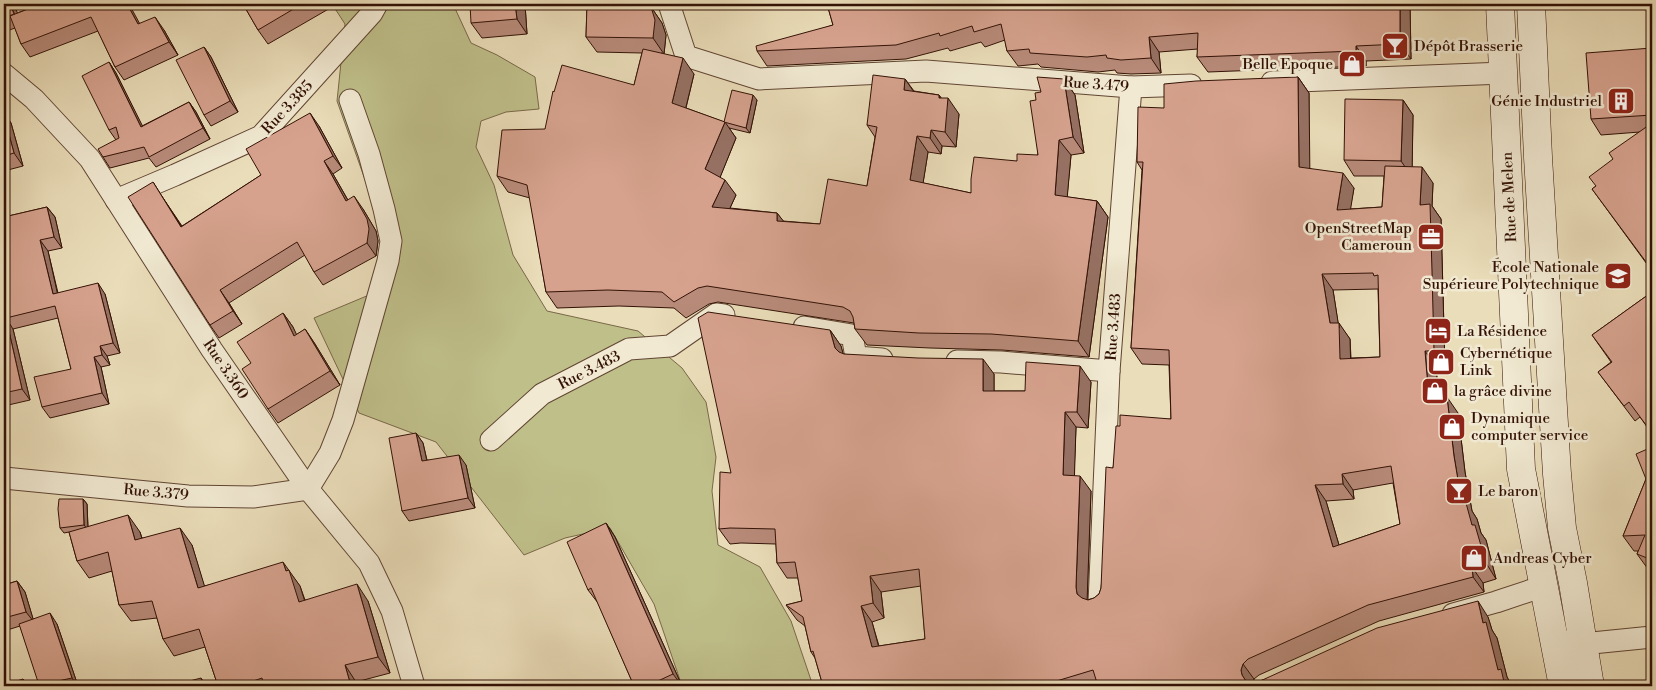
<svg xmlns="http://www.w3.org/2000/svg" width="1656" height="690" viewBox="0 0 1656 690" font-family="'Libre Bodoni',serif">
  <rect width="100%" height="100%" fill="#eaddb9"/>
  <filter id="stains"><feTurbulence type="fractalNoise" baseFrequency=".004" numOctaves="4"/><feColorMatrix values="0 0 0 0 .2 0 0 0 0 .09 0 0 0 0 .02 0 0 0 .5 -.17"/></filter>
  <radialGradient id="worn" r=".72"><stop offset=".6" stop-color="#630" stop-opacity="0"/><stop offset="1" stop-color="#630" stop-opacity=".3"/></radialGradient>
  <path fill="#bfbf8a" stroke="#796848" d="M 332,4 L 453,4 L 471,43 L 497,55 L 535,77 L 539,109 L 506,112 L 481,121 L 476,147 L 494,185 L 513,255 L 547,311 L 638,331 L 682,368 L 706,402 L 716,457 L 712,491 L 718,545 L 760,567 L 791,621 L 813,686 L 682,686 L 654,604 L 610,528 L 565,538 L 524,555 L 436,442 L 359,413 L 314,318 L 381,290 L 388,244 L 337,101 L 345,24 Z"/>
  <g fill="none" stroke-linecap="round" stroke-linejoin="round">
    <g stroke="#614533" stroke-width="23">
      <g id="street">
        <path d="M 669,4 L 686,56 L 759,79 L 926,71 L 1131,87 L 1191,85"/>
        <path d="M 4,74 L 34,99 L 90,159 L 212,350 L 308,489 L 369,563 L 392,611 L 414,686"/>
        <path d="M 1272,82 L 1504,73"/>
        <path d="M 116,200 L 175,175 L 261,136 L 372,13 L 377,4"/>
        <path d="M 804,327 L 852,335 L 856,357 L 882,359"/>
        <path d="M 957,361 L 1001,362 L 1109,371 L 1131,87"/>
        <path d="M 491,440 L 542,394 L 629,349 L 670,346 L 716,314 L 724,315"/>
        <path d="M 4,478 L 188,496 L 253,497 L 308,489 L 330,453 L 343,420 L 388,261 L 391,241 L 384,209 L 369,154 L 350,100"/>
        <path d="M 1099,603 L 1109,371"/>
        <path d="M 1453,614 L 1496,602 L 1544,586"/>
        <path d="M 1554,639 L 1582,644 L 1652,637"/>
      </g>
    </g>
    <g stroke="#331206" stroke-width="29">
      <g id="secondary">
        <path d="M 1500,4 L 1521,469 L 1563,686"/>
        <path d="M 1531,4 L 1538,157 L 1557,474 L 1562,528 L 1573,583 L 1590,686"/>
      </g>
    </g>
    <use href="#street" stroke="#f1e9d2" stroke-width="21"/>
    <use href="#secondary" stroke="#f1e9d2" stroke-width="28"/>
  </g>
  <g fill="#b88b7a" stroke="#331206" fill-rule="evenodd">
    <path d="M 4,4 L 14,4 L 17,13 L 41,4 L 140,24 L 164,30 L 178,55 L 124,80 L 115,67 L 98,31 L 30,57 L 21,44 L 15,28 L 4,32 Z"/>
    <path d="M 243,4 L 330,4 L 332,7 L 268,44 L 258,30 Z"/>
    <path d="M 525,4 L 527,34 L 482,38 L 471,23 Z"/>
    <path d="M 587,4 L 643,4 L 643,7 L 651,7 L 662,23 L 666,35 L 664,54 L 661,53 L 694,74 L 686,108 L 724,122 L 757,100 L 750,133 L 729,128 L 736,138 L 720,177 L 736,195 L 730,208 L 777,213 L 783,221 L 820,224 L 867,186 L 875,137 L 867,125 L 905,79 L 914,91 L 939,95 L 941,98 L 959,114 L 956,147 L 942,146 L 941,154 L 928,152 L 923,183 L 971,193 L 1017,161 L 1038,155 L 1036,100 L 1041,92 L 1064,79 L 1075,95 L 1084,153 L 1071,155 L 1067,197 L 1097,201 L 1108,217 L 1089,357 L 1002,350 L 930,348 L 867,345 L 855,329 L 854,323 L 718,302 L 709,304 L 686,318 L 674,308 L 619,306 L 557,308 L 546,292 L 530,198 L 508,192 L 497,176 L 545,129 L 634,85 L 642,53 L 597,52 L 586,37 Z"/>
    <path d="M 827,4 L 1410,4 L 1411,59 L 1366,61 L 1366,66 L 1208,72 L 1197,57 L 1198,49 L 1159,52 L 1161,73 L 1131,74 L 1117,73 L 1115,70 L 1098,72 L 1041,67 L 1038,64 L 1018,66 L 1007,51 L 1005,40 L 985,47 L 981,42 L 950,51 L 948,48 L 906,59 L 767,66 L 757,51 L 833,25 Z"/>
    <path d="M 1639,4 L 1652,4 L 1644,10 Z"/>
    <path d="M 204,47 L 211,57 L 238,112 L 211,126 L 204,115 Z"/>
    <path d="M 1652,48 L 1652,271 L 1592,189 L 1596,186 L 1613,159 L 1640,132 L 1601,135 L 1591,119 Z"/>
    <path d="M 109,62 L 116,73 L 142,126 L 189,102 L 196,112 L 210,139 L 156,167 L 149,158 L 110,168 L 103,157 L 116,140 L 109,130 Z"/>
    <path d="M 1298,77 L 1309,93 L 1309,168 L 1354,188 L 1350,209 L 1382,207 L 1384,176 L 1354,176 L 1344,160 L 1403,100 L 1413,115 L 1412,167 L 1433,183 L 1432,206 L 1441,219 L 1445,367 L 1436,367 L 1439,398 L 1458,413 L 1465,472 L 1472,511 L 1477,519 L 1481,533 L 1486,540 L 1496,579 L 1483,583 L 1484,592 L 1379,621 L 1259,675 L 1254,679 L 1252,683 L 1488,617 L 1492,630 L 1497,638 L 1507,677 L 1512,686 L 823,686 L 815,658 L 811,652 L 805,626 L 797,620 L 786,605 L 802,601 L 798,578 L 787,578 L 777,563 L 776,544 L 741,543 L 730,544 L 719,529 L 731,473 L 830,330 L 841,346 L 843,354 L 994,374 L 994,391 L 1025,391 L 1091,382 L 1088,428 L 1076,427 L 1074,475 L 1091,491 L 1087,600 L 1094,598 L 1099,594 L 1101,588 L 1113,468 L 1120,426 L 1171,419 L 1169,365 L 1142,364 L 1131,348 L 1142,170 L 1137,162 L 1164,108 ZM 1378,289 L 1380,357 L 1351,358 L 1350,339 L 1338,323 L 1333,290 ZM 1393,483 L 1400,524 L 1339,545 L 1326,501 L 1354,499 L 1353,490 ZM 921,586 L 925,639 L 879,646 L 872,622 L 884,618 L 881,592 Z"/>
    <path d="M 4,113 L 11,123 L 23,166 L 4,171 Z"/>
    <path d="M 319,126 L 342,168 L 333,174 L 348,200 L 363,209 L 376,231 L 378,241 L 376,256 L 323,285 L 314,272 L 305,255 L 229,303 L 242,324 L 219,338 L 210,325 L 161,195 L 182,226 L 261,175 Z"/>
    <path d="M 47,207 L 55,217 L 62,248 L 48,251 L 58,293 L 105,294 L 120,353 L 107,356 L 110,365 L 101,367 L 109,404 L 50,418 L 42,407 L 71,369 L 58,318 L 13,329 L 30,400 L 4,406 L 4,217 Z"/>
    <path d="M 1652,292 L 1652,434 L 1640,417 L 1635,421 L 1598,372 L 1611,362 L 1592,335 Z"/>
    <path d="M 283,313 L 293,327 L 296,335 L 305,329 L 315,344 L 340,385 L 278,423 L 268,409 L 251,363 Z"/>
    <path d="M 416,433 L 423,443 L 427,460 L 466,465 L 475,508 L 409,521 L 402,511 Z"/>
    <path d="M 1652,447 L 1652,571 L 1648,569 L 1637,554 L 1638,551 L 1634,551 L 1623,536 L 1646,479 Z"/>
    <path d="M 83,499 L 87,504 L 88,527 L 140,532 L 142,538 L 192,545 L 204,586 L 288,570 L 300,586 L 305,600 L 368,601 L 390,673 L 356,682 L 358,686 L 218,686 L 205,647 L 174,656 L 163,639 L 157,618 L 131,621 L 119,605 L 112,571 L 89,578 L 77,561 L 69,532 L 64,533 L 60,528 Z"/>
    <path d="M 606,523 L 615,537 L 682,686 L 634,686 L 598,603 L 588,590 Z"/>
    <path d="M 17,581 L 25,592 L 33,619 L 57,624 L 78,686 L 40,686 L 20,626 L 4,631 L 4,585 Z"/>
  </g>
  <g fill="#967163" stroke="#331206">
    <path d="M 10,4 L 14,4 L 22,25 L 15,15 Z"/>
    <path d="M 127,4 L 129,4 L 147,37 L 138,24 Z"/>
    <path d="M 515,4 L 525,4 L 527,34 L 517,19 Z"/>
    <path d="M 633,4 L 643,4 L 643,23 L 633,7 Z"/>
    <path d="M 1400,4 L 1410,4 L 1411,59 L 1400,44 Z"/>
    <path d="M 651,7 L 662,23 L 666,35 L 664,54 L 653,38 Z"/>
    <path d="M 155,17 L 164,30 L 178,55 L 169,42 Z"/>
    <path d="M 1149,37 L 1159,52 L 1161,73 L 1151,58 Z"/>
    <path d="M 1356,46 L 1366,61 L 1366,66 L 1356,51 Z"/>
    <path d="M 204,47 L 211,57 L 238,112 L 230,101 Z"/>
    <path d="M 683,58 L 694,74 L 683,119 L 672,103 Z"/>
    <path d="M 109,62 L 116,73 L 148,137 L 141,127 Z"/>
    <path d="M 1298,77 L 1309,93 L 1310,182 L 1299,167 Z"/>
    <path d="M 905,79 L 916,95 L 904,90 Z"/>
    <path d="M 1064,79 L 1075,95 L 1084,153 L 1073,137 Z"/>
    <path d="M 753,95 L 757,100 L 750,133 L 746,128 Z"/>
    <path d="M 939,95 L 947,106 L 948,98 L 959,114 L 956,147 L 945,132 Z"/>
    <path d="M 1403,100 L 1413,115 L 1412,177 L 1401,161 Z"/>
    <path d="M 189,102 L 196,112 L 210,139 L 203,128 Z"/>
    <path d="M 4,113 L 11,123 L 23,166 L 14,153 L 4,116 Z"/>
    <path d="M 310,113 L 319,126 L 342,168 L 333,156 Z"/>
    <path d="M 725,122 L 736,138 L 717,185 L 705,169 Z"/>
    <path d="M 931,130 L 942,146 L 941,154 L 930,138 Z"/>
    <path d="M 917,136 L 928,152 L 921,196 L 910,180 Z"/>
    <path d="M 1059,140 L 1071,155 L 1066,211 L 1055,195 Z"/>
    <path d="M 324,161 L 333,174 L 355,213 L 346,201 Z"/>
    <path d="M 1422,167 L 1433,183 L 1432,206 L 1441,219 L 1445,367 L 1434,351 L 1420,205 Z"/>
    <path d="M 1343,173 L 1354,188 L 1348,225 L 1337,210 Z"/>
    <path d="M 725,180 L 736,195 L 723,223 L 712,207 Z"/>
    <path d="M 153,182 L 161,195 L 190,239 L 181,227 Z"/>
    <path d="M 354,196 L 363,209 L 376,231 L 378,241 L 376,256 L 367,243 Z"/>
    <path d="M 1097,201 L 1108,217 L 1089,357 L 1078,341 Z"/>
    <path d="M 47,207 L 55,217 L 62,248 L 54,237 Z"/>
    <path d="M 777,213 L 789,228 L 777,221 Z"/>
    <path d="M 40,240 L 48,251 L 60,305 L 53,294 Z"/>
    <path d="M 1322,274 L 1333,290 L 1339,328 L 1339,323 L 1350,339 L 1351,374 L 1340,359 L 1330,323 Z"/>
    <path d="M 98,283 L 105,294 L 120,353 L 113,343 Z"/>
    <path d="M 220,290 L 229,303 L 242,324 L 233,311 Z"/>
    <path d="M 283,313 L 293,327 L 304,350 L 294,336 Z"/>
    <path d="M 6,318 L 13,329 L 30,400 L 22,389 Z"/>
    <path d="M 305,329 L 315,344 L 340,385 L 330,371 Z"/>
    <path d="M 830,330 L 841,346 L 846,364 L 835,348 Z"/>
    <path d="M 100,346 L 107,356 L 110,365 L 102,355 Z"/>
    <path d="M 1425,351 L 1436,367 L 1440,415 L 1429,399 Z"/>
    <path d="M 94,357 L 101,367 L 109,404 L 102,393 Z"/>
    <path d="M 983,359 L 994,374 L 994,407 L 983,391 Z"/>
    <path d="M 1080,366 L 1091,382 L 1088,428 L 1077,412 Z"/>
    <path d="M 1447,397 L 1458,413 L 1465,472 L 1472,511 L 1477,519 L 1481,533 L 1486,540 L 1496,579 L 1486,563 L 1472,525 L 1462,504 L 1454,456 Z"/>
    <path d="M 1065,412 L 1076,427 L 1074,490 L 1063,475 Z"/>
    <path d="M 416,433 L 423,443 L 429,471 L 422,461 Z"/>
    <path d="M 459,455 L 466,465 L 475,508 L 468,498 Z"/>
    <path d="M 1342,474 L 1353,490 L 1354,499 L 1343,484 Z"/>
    <path d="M 1080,476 L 1091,491 L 1087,603 L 1077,594 L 1076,587 Z"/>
    <path d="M 1315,485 L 1326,501 L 1344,562 L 1333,547 Z"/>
    <path d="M 83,499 L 87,504 L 88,530 L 84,525 Z"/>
    <path d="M 128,515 L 140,532 L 147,557 L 135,540 Z"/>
    <path d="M 606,523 L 615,537 L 682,686 L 673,674 Z"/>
    <path d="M 180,528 L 192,545 L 210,604 L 198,588 Z"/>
    <path d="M 283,562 L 300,586 L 310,618 L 299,602 L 286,571 Z"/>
    <path d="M 1472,567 L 1483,583 L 1484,592 L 1473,577 Z"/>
    <path d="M 870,576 L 881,592 L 884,618 L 873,603 Z"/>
    <path d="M 17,581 L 25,592 L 34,622 L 26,612 Z"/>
    <path d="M 357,584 L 368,601 L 390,673 L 378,657 Z"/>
    <path d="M 1478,601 L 1488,617 L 1492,630 L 1497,638 L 1507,677 L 1512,686 L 1505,686 L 1498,670 L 1483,623 Z"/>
    <path d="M 861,606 L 872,622 L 883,663 L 872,647 Z"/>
    <path d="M 50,613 L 57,624 L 78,686 L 77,686 L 72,678 Z"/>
    <path d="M 1243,664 L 1254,679 L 1252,685 L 1249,686 L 1242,675 L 1241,670 Z"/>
    <path d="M 345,665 L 356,682 L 358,686 L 351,686 Z"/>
    <path d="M 201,678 L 207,686 L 203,686 Z"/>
    <path d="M 23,679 L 28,686 L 25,686 Z"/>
  </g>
  <g fill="#d6a28e" stroke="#331206" fill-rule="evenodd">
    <path d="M 4,4 L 10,4 L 14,14 L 4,18 Z"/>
    <path d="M 41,4 L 127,4 L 138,24 L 155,17 L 169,42 L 115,67 L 91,17 L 21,44 L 10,16 Z"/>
    <path d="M 243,4 L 302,4 L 258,30 Z"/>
    <path d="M 470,4 L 515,4 L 517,19 L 471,23 Z"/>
    <path d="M 587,4 L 633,4 L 633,7 L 651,7 L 655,20 L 653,38 L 586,37 Z"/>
    <path d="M 827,4 L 1400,4 L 1400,44 L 1356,46 L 1356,51 L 1197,57 L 1198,33 L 1149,37 L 1151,58 L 1121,60 L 1107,58 L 1106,55 L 1087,57 L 1030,53 L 1029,49 L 1007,51 L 1001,24 L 974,32 L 972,26 L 940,36 L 939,33 L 896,45 L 757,51 L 756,46 L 833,25 Z"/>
    <path d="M 1645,4 L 1652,4 L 1652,14 Z"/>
    <path d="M 204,47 L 230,101 L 204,115 L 176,60 Z"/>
    <path d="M 1652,48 L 1652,115 L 1591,119 L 1586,53 Z"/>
    <path d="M 643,49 L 683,58 L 672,103 L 725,122 L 705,169 L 725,180 L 712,207 L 777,213 L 777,221 L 820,224 L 828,179 L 867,186 L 877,127 L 867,125 L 873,75 L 905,79 L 904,90 L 939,95 L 939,98 L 948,98 L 945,132 L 931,130 L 930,138 L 917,136 L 910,180 L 971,193 L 971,179 L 974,157 L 1017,161 L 1017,154 L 1038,155 L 1030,101 L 1036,100 L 1035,93 L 1041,92 L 1037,77 L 1064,79 L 1073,137 L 1059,140 L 1055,195 L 1097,201 L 1078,341 L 991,334 L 919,333 L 855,329 L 853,317 L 850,311 L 843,307 L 707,286 L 698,288 L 674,302 L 662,292 L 608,290 L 546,292 L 527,185 L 497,176 L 502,130 L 545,129 L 553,91 L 554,92 L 562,65 L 634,85 Z"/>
    <path d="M 109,62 L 141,127 L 189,102 L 203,128 L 149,157 L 144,147 L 103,157 L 98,149 L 119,138 L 116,127 L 109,130 L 82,76 Z"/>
    <path d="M 1298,77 L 1299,167 L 1343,173 L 1337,210 L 1382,207 L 1385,166 L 1422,167 L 1420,205 L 1430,204 L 1432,271 L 1434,351 L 1425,351 L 1429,399 L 1447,397 L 1454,456 L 1462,504 L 1466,503 L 1472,525 L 1475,525 L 1486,563 L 1472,567 L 1473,577 L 1368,605 L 1248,659 L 1243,664 L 1241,670 L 1242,675 L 1246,681 L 1252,683 L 1258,682 L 1377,628 L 1478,601 L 1483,623 L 1486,622 L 1498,670 L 1501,669 L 1505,686 L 1098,686 L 1093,670 L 1040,686 L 823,686 L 813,651 L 811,652 L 803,617 L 786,605 L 802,601 L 795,562 L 777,563 L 775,529 L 730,528 L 719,529 L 720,472 L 731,473 L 698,318 L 708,312 L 830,330 L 835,348 L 839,352 L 844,354 L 918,358 L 983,359 L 983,391 L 1025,391 L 1026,362 L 1080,366 L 1077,412 L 1065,412 L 1063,475 L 1080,476 L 1076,587 L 1077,594 L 1082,598 L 1088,600 L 1094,598 L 1099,594 L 1101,588 L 1106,467 L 1113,468 L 1116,426 L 1120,426 L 1120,415 L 1171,419 L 1169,350 L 1131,348 L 1143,162 L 1137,162 L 1138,107 L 1164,108 L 1164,84 L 1196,81 ZM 1373,273 L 1374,276 L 1378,275 L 1380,357 L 1340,359 L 1339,323 L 1330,323 L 1322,274 ZM 1391,466 L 1400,524 L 1333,547 L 1315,485 L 1343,484 L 1342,474 ZM 919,569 L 925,639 L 872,647 L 861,606 L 873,603 L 870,576 Z"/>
    <path d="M 732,90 L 753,95 L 746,128 L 724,122 Z"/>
    <path d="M 1345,99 L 1403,100 L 1401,161 L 1344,160 Z"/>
    <path d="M 310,113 L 333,156 L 324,161 L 346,201 L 354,196 L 367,219 L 369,229 L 367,243 L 314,272 L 297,242 L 220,290 L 233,311 L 210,325 L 128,197 L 153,182 L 181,227 L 261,175 L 246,149 Z"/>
    <path d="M 4,116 L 14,153 L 4,156 Z"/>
    <path d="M 1652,123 L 1652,270 L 1592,189 L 1596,186 L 1589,177 L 1613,159 L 1609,153 Z"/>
    <path d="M 47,207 L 54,237 L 40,240 L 53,294 L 98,283 L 113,343 L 100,346 L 102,355 L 94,357 L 102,393 L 42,407 L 34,377 L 71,369 L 55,306 L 6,318 L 22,389 L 4,393 L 4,217 Z"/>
    <path d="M 1652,292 L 1652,433 L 1629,402 L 1624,406 L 1598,372 L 1612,362 L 1592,335 Z"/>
    <path d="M 283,313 L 294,336 L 305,329 L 330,371 L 268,409 L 242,369 L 251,363 L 237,342 Z"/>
    <path d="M 416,433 L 422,461 L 459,455 L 468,498 L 402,511 L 389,438 Z"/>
    <path d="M 1652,447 L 1652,560 L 1637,554 L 1645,535 L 1623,536 L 1646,479 L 1636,454 Z"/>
    <path d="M 59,499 L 83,499 L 84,525 L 60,528 L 58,509 Z"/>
    <path d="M 128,515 L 135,540 L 180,528 L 198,588 L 283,562 L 286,571 L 289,570 L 299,602 L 357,584 L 378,657 L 345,665 L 351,686 L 264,686 L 262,678 L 239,686 L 218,686 L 199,629 L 163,639 L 152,601 L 119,605 L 108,552 L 77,561 L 69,532 Z"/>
    <path d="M 606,523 L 673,674 L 647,686 L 634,686 L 591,588 L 588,590 L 567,542 Z"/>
    <path d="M 17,581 L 26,612 L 4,618 L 4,585 Z"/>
    <path d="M 50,613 L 72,678 L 39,685 L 19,624 Z"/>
    <path d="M 201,678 L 203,686 L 171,686 Z"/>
    <path d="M 23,679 L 25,686 L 4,686 L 4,685 Z"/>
  </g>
  <defs>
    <g id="bar-square" transform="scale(1.4375)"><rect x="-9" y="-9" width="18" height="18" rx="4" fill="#8f2418" stroke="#f1e9d2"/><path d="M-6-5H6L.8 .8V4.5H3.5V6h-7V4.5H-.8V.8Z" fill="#fff"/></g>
    <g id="shop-square" transform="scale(1.4375)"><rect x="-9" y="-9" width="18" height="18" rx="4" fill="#8f2418" stroke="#f1e9d2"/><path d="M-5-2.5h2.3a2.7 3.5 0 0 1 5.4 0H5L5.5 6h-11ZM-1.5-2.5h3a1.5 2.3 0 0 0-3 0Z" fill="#fff"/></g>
    <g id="building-square" transform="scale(1.4375)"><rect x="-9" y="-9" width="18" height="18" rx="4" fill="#8f2418" stroke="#f1e9d2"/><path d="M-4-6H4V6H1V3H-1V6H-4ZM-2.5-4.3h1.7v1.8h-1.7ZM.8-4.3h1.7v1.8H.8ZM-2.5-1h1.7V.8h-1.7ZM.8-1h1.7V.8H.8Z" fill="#fff"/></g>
    <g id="office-square" transform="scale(1.4375)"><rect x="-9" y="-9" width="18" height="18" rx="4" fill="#8f2418" stroke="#f1e9d2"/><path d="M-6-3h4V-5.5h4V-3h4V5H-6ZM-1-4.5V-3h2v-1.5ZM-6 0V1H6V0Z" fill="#fff"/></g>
    <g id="university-square" transform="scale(1.4375)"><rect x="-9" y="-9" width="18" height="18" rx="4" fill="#8f2418" stroke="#f1e9d2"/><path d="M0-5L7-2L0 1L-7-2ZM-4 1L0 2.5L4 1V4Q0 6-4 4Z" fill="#fff"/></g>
    <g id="hotel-square" transform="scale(1.4375)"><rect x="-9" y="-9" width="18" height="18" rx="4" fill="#8f2418" stroke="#f1e9d2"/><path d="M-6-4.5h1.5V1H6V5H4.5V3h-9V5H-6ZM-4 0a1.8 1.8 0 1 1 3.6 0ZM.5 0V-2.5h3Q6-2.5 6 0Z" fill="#fff"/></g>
  </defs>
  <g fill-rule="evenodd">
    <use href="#bar-square" x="1395" y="46"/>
    <use href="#shop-square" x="1352" y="64"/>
    <use href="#building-square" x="1621" y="101"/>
    <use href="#office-square" x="1431" y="237"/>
    <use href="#university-square" x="1618" y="276"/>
    <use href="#hotel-square" x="1438" y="331"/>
    <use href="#shop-square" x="1441" y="362"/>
    <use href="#shop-square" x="1435" y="391"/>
    <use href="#shop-square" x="1452" y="427"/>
    <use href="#bar-square" x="1459" y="491"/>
    <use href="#shop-square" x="1474" y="558"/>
  </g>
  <g text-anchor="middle" stroke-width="5" stroke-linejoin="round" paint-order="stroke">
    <g font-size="15" fill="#331206" stroke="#f1e9d2" text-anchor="start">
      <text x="1414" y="51">Dépôt Brasserie</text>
      <text x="1333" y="69" text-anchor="end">Belle Epoque</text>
      <text x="1602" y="106" text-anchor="end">Génie Industriel</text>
      <text x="1412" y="233" text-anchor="end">OpenStreetMap<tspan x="1412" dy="17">Cameroun</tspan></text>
      <text x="1599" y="272" text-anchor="end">École Nationale<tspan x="1599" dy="17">Supérieure Polytechnique</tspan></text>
      <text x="1457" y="336">La Résidence</text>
      <text x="1460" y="358">Cybernétique<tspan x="1460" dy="17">Link</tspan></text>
      <text x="1454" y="396">la grâce divine</text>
      <text x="1471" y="423">Dynamique<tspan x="1471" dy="17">computer service</tspan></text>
      <text x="1478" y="496">Le baron</text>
      <text x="1493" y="563">Andreas Cyber</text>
    </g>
    <g font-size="15" fill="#331206" stroke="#f1e9d2">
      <text transform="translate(1096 84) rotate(4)" y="5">Rue 3.479</text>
      <text transform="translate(287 107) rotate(-47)" y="5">Rue 3.385</text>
      <text transform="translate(1509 197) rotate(-93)" y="5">Rue de Melen</text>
      <text transform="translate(1113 327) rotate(-86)" y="5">Rue 3.483</text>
      <text transform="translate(226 369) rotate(56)" y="5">Rue 3.360</text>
      <text transform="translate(589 370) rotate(-27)" y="5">Rue 3.483</text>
      <text transform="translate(156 492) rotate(5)" y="5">Rue 3.379</text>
    </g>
  </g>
  <rect width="1656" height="690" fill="none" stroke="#eaddb9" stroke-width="20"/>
  <rect x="5" y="5" width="1646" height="680" fill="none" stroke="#331206" stroke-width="2.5"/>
  <rect x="10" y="10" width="1636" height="670" fill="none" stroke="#331206"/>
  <rect width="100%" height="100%" filter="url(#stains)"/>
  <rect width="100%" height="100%" fill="url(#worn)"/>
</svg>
